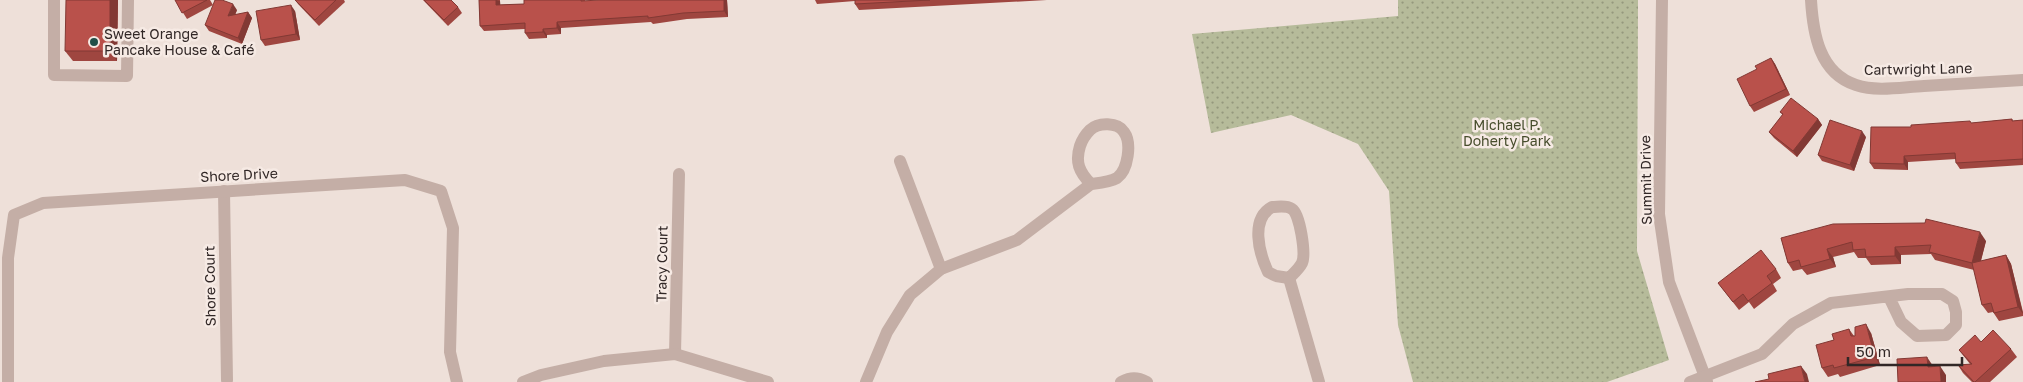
<svg xmlns="http://www.w3.org/2000/svg" width="2023" height="382" viewBox="0 0 2023 382" font-family="'Golos Text',sans-serif">
  <defs>
    <pattern id="park-dots" width="8" height="8" patternUnits="userSpaceOnUse" patternTransform="scale(1.25)"><rect width="8" height="8" fill="#b6bb9a"/><path d="M2 2h.1M6 6h.1" fill="none" stroke="#95987d" stroke-width="1.8" stroke-linecap="round"/></pattern>
  </defs>
  <rect width="100%" height="100%" fill="#eee0d9"/>
  <path fill="url(#park-dots)" d="M 1398,0 L 1638,0 L 1637,251 L 1669,360 L 1607,382 L 1413,382 L 1398,325 L 1389,191 L 1358,144 L 1291,115 L 1211,133 L 1192,34 L 1398,16 Z"/>
  <g fill="none" stroke-linecap="round" stroke-linejoin="round">
    <g stroke="#c4aea6" stroke-width="12">
      <path d="M 54,0 L 54,75 L 127,76 L 128,0"/>
      <path d="M 1662,0 L 1659,214 L 1669,282 L 1707,382"/>
      <path d="M 1811,0 C 1813,33 1819,73 1856,85 C 1877,92 1902,87 1924,86 C 1957,84 1990,82 2023,80"/>
      <path d="M 900,161 L 941,269"/>
      <path d="M 224,191 L 227,380"/>
      <path d="M 1272,207 C 1279,207 1286,205 1292,209 C 1300,214 1306,254 1302,263 C 1299,269 1294,273 1289,278 L 1276,276 L 1268,272 C 1259,253 1250,219 1272,207 Z"/>
      <path d="M 1289,278 L 1319,382"/>
      <path d="M 675,354 L 679,174"/>
      <path d="M 8,382 L 8,258 L 14,215 L 43,203 L 405,180 L 441,191 L 453,228 L 450,352 L 457,382"/>
      <path d="M 523,382 L 541,375 L 604,361 L 675,354 L 768,382"/>
      <path d="M 866,382 L 887,332 L 910,295 L 941,269 L 1017,240 L 1091,184 C 1099,183 1110,182 1117,178 C 1128,170 1132,143 1124,132 C 1118,122 1098,122 1090,130 C 1085,135 1082,140 1080,146 C 1075,162 1079,172 1091,184"/>
      <path d="M 1121,382 C 1131,377 1137,377 1147,382"/>
      <path d="M 1690,382 L 1762,354 L 1793,324 L 1831,303 L 1908,294 L 1942,294 L 1953,301 L 1956,312 L 1956,325 L 1946,335 L 1917,336 L 1901,322 L 1889,297"/>
    </g>
  </g>
  <g fill="#9f4640">
    <path d="M 118,0 L 117,61 L 73,61 L 65,51 Z"/>
    <path d="M 175,0 L 210,0 L 213,5 L 187,19 Z"/>
    <path d="M 295,0 L 344,0 L 345,2 L 319,26 L 298,4 Z"/>
    <path d="M 423,0 L 451,0 L 458,7 L 462,13 L 448,26 Z"/>
    <path d="M 479,0 L 500,0 L 500,5 L 524,4 L 524,0 L 585,0 L 585,1 L 727,0 L 728,17 L 687,19 L 653,24 L 651,22 L 561,28 L 561,34 L 547,35 L 547,38 L 529,39 L 525,33 L 525,29 L 484,31 L 480,26 Z"/>
    <path d="M 815,0 L 1047,0 L 859,10 L 855,4 L 855,1 L 817,4 Z"/>
    <path d="M 237,10 L 235,15 L 248,12 L 252,18 L 242,44 L 209,31 L 205,25 Z"/>
    <path d="M 295,11 L 300,40 L 265,46 L 261,40 Z"/>
    <path d="M 1771,58 L 1775,64 L 1790,95 L 1754,112 L 1750,106 L 1757,69 Z"/>
    <path d="M 1780,112 L 1818,119 L 1822,125 L 1797,157 L 1774,138 L 1769,132 L 1783,115 Z"/>
    <path d="M 2012,119 L 2013,121 L 2023,120 L 2023,165 L 1960,169 L 1956,163 L 1956,159 L 1908,162 L 1908,170 L 1874,169 L 1870,163 L 1911,127 L 1972,123 Z"/>
    <path d="M 1866,137 L 1854,171 L 1822,161 L 1818,155 Z"/>
    <path d="M 1781,238 L 1986,241 L 1981,261 L 2006,255 L 2011,264 L 2023,312 L 2023,316 L 1999,321 L 1993,312 L 1988,313 L 1982,305 L 1974,270 L 1935,260 L 1931,254 L 1901,255 L 1901,264 L 1871,265 L 1866,258 L 1858,258 L 1854,252 L 1833,257 L 1836,267 L 1807,275 L 1802,269 L 1793,271 L 1788,263 Z"/>
    <path d="M 1776,269 L 1781,278 L 1773,284 L 1777,291 L 1754,309 L 1749,302 L 1739,310 L 1718,283 Z"/>
    <path d="M 1849,329 L 1854,336 L 1871,333 L 1880,365 L 1840,377 L 1838,374 L 1828,377 L 1822,368 L 1834,340 Z"/>
    <path d="M 1981,342 L 2011,349 L 2017,357 L 1990,382 L 1972,382 L 1963,373 L 1958,365 L 1970,364 L 1959,350 Z"/>
  </g>
  <g fill="#823934">
    <path d="M 110,0 L 118,0 L 117,61 L 110,51 Z"/>
    <path d="M 496,0 L 500,1 L 501,11 L 496,5 Z"/>
    <path d="M 724,0 L 727,0 L 728,17 L 724,11 Z"/>
    <path d="M 233,4 L 237,10 L 232,22 L 228,16 Z"/>
    <path d="M 291,5 L 295,11 L 300,40 L 296,34 Z"/>
    <path d="M 248,12 L 252,18 L 242,44 L 238,38 Z"/>
    <path d="M 557,22 L 561,28 L 561,34 L 557,28 Z"/>
    <path d="M 543,29 L 547,35 L 547,38 L 543,32 Z"/>
    <path d="M 1771,58 L 1775,64 L 1790,95 L 1786,89 Z"/>
    <path d="M 1818,119 L 1822,125 L 1797,157 L 1793,151 Z"/>
    <path d="M 1862,131 L 1866,137 L 1854,171 L 1850,165 Z"/>
    <path d="M 1904,156 L 1908,162 L 1908,170 L 1904,164 Z"/>
    <path d="M 1980,232 L 1986,241 L 1978,271 L 1972,263 Z"/>
    <path d="M 1895,247 L 1901,255 L 1901,264 L 1895,256 Z"/>
    <path d="M 1827,249 L 1833,257 L 1836,267 L 1830,259 Z"/>
    <path d="M 2006,255 L 2011,264 L 2023,314 L 2018,307 Z"/>
    <path d="M 1866,324 L 1871,333 L 1880,365 L 1875,357 Z"/>
    <path d="M 1927,357 L 1933,366 L 1934,375 L 1928,367 Z"/>
    <path d="M 1801,366 L 1807,374 L 1809,382 L 1805,382 Z"/>
    <path d="M 1940,366 L 1946,375 L 1946,382 L 1941,382 Z"/>
  </g>
  <g fill="#b9514b" stroke="#823934">
    <path d="M 66,0 L 110,0 L 110,51 L 65,51 Z"/>
    <path d="M 175,0 L 207,0 L 182,13 Z"/>
    <path d="M 215,0 L 222,0 L 233,4 L 228,16 L 248,12 L 238,38 L 205,25 Z"/>
    <path d="M 295,0 L 336,0 L 315,20 Z"/>
    <path d="M 424,0 L 451,0 L 458,7 L 444,20 Z"/>
    <path d="M 479,0 L 496,0 L 496,5 L 524,4 L 524,0 L 581,0 L 581,1 L 600,0 L 724,0 L 724,11 L 683,13 L 648,18 L 648,16 L 557,22 L 557,28 L 543,29 L 543,32 L 525,33 L 525,23 L 480,26 Z"/>
    <path d="M 855,0 L 930,0 L 855,4 Z"/>
    <path d="M 291,5 L 296,34 L 261,40 L 256,11 Z"/>
    <path d="M 1771,58 L 1786,89 L 1750,106 L 1737,79 L 1757,69 L 1755,66 Z"/>
    <path d="M 1791,98 L 1818,119 L 1793,151 L 1769,132 L 1783,114 L 1780,112 Z"/>
    <path d="M 2012,119 L 2012,121 L 2023,120 L 2023,159 L 1956,163 L 1955,153 L 1904,156 L 1904,164 L 1870,163 L 1871,127 L 1911,127 L 1911,125 L 1970,121 L 1971,123 Z"/>
    <path d="M 1830,120 L 1862,131 L 1850,165 L 1818,155 Z"/>
    <path d="M 1926,219 L 1980,232 L 1972,263 L 1929,252 L 1931,245 L 1895,247 L 1895,256 L 1866,257 L 1865,249 L 1853,250 L 1852,242 L 1827,249 L 1830,259 L 1801,267 L 1799,260 L 1788,263 L 1781,238 L 1833,224 L 1925,223 Z"/>
    <path d="M 1761,250 L 1776,269 L 1767,276 L 1772,283 L 1748,301 L 1743,294 L 1733,302 L 1718,283 Z"/>
    <path d="M 2006,255 L 2018,307 L 1994,313 L 1991,303 L 1982,305 L 1972,263 Z"/>
    <path d="M 1866,324 L 1875,357 L 1834,368 L 1833,365 L 1822,368 L 1816,345 L 1834,340 L 1832,334 L 1849,329 L 1851,336 L 1855,336 L 1855,327 Z"/>
    <path d="M 1993,330 L 2011,349 L 1975,382 L 1974,382 L 1958,365 L 1972,364 L 1959,350 L 1975,335 L 1981,342 Z"/>
    <path d="M 1927,357 L 1928,367 L 1940,366 L 1941,382 L 1898,382 L 1897,359 Z"/>
    <path d="M 1801,366 L 1805,382 L 1755,382 L 1769,379 L 1768,374 Z"/>
  </g>
  <circle fill="#204e48" stroke="#f6eae4" stroke-width="2" cx="94" cy="42" r="5"/>
  <g text-anchor="middle" stroke-width="5" stroke-linejoin="round" paint-order="stroke">
    <g font-size="14" fill="#312726" stroke="#f6eae4" text-anchor="start">
      <text x="104" y="39">Sweet Orange<tspan x="104" dy="16">Pancake House &amp; Café</tspan></text>
    </g>
    <g font-size="14" fill="#312726" stroke="#f6eae4">
      <text transform="translate(1918 69) rotate(-1)" y="5">Cartwright Lane</text>
      <text transform="translate(239 175) rotate(-3)" y="5">Shore Drive</text>
      <text transform="translate(1646 180) rotate(-91)" y="5">Summit Drive</text>
      <text transform="translate(662 264) rotate(-89)" y="5">Tracy Court</text>
      <text transform="translate(210 286) rotate(-91)" y="5">Shore Court</text>
    </g>
    <g font-size="14" fill="#474d2c" stroke="#f6eae4">
      <text x="1507" y="130">Michael P.<tspan x="1507" dy="16">Doherty Park</tspan></text>
    </g>
  </g>
  <path d="M1848 357v8h114v-8" fill="none" stroke="#312726" stroke-width="2.5"/>
  <text x="1856" y="357" font-size="15" fill="#312726" stroke="#f6eae4" stroke-width="4" paint-order="stroke">50 m</text>
</svg>
